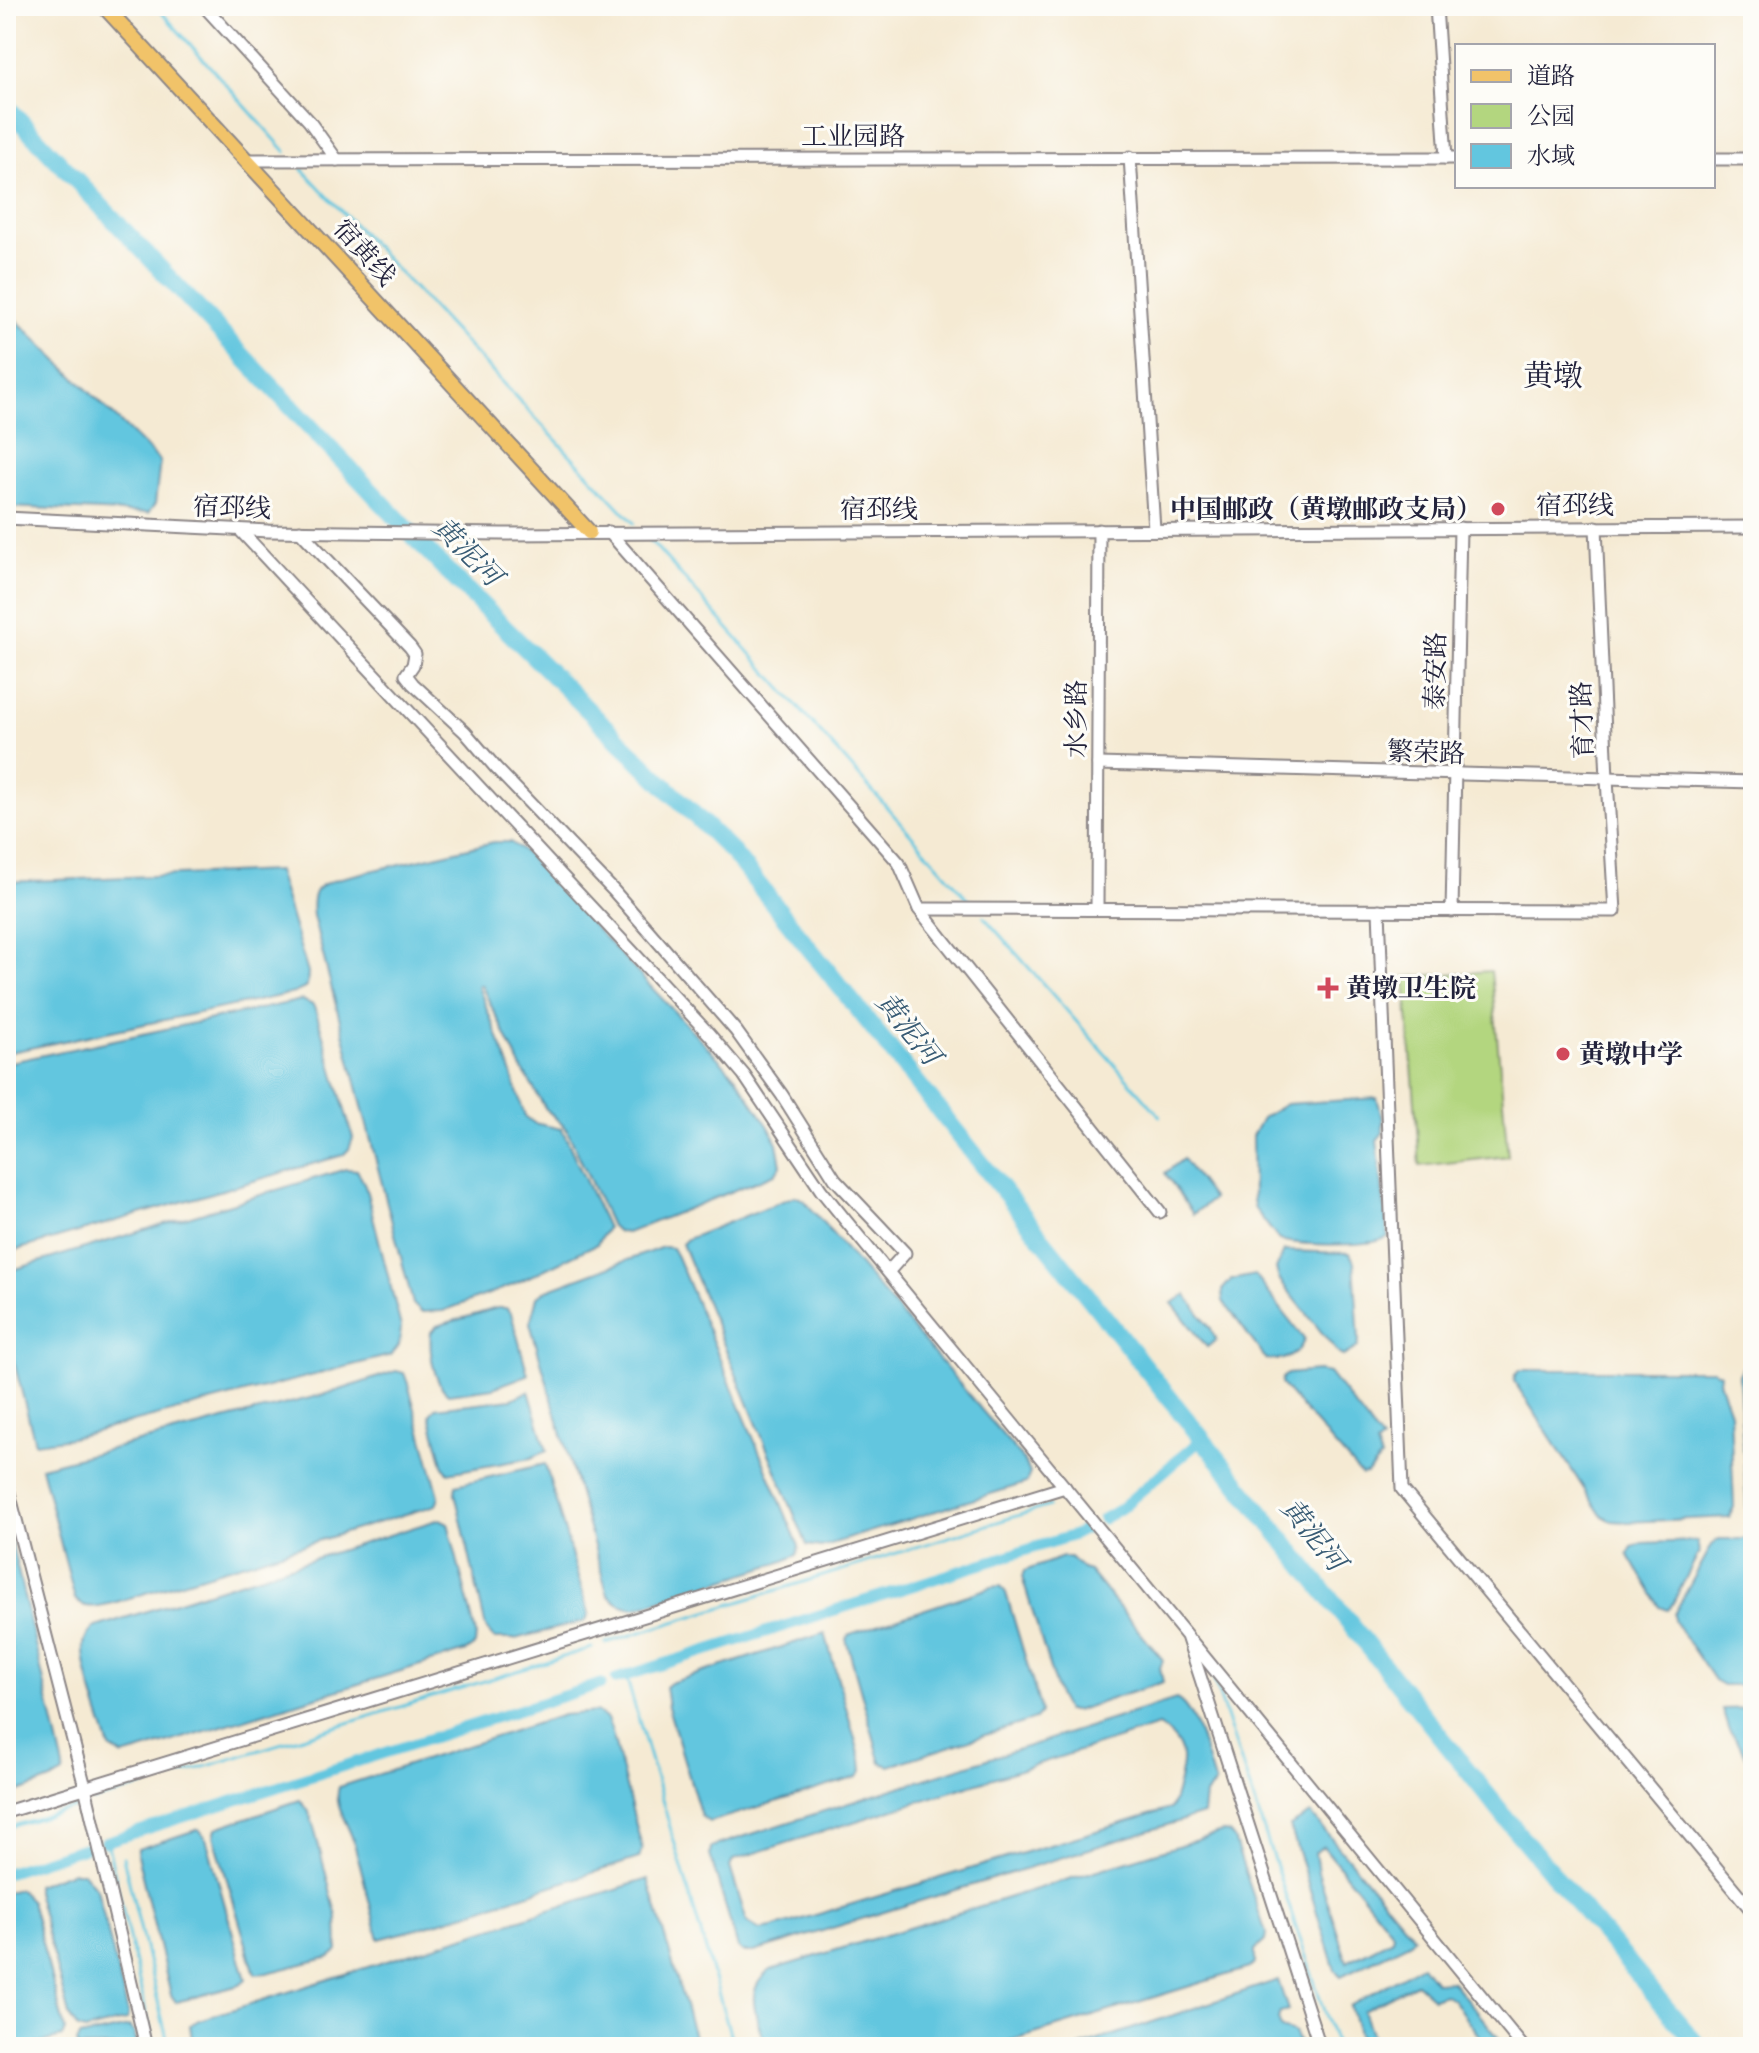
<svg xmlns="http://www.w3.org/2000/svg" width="1759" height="2053" viewBox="0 0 1759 2053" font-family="'IM FELL French Canon','Noto Serif SC',serif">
  <rect width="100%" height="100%" fill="#fdfcf7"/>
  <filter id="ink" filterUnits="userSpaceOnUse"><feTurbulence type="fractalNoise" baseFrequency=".0125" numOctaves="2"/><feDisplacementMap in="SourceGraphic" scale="16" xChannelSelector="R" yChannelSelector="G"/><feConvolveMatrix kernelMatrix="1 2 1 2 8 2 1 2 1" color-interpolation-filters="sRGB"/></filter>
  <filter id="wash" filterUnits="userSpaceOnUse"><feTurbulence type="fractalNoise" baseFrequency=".006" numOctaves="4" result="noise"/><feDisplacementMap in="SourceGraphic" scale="32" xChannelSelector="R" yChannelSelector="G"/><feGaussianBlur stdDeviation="1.8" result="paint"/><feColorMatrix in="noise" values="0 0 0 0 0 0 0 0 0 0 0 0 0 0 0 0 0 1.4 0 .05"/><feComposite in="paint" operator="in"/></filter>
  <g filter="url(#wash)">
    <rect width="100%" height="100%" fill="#f5ead3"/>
    <path fill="#b3d67f" stroke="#6a7c5d" stroke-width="2" d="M 1491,971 L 1508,1156 L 1420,1166 L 1405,977 Z"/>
    <g fill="#62c6df" stroke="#42748d" stroke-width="2" fill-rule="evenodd">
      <path d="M 6,310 L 160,461 L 155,504 L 148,513 L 6,507 Z"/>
      <path d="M 494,842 L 510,842 L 521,849 L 736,1077 L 769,1127 L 777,1143 L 781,1165 L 775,1174 L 627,1233 L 619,1232 L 611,1226 L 566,1128 L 546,1109 L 522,1069 L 484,991 L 481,985 L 478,986 L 509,1066 L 525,1116 L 534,1123 L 562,1129 L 607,1228 L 597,1244 L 510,1286 L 443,1311 L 421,1312 L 413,1304 L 313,916 C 310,889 316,886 341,878 Z"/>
      <path d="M 277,871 L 308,973 L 307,987 L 294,993 L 6,1053 L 6,882 Z"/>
      <path d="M 302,1000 L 313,1005 L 317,1015 L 353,1138 L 349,1149 L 343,1155 L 6,1253 L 6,1063 Z"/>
      <path d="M 1377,1098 L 1383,1119 L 1383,1133 L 1377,1140 L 1388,1237 C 1370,1248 1301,1245 1279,1240 L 1255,1209 L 1253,1200 L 1252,1136 L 1262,1118 L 1286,1104 Z"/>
      <path d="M 1183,1159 L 1213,1199 L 1193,1214 L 1165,1173 Z"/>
      <path d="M 346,1169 L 357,1170 L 365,1185 L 401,1327 L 399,1345 L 391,1355 L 71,1438 L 35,1443 L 6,1331 L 6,1272 Z"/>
      <path d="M 795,1196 L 804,1200 L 1024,1460 L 1030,1473 L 1026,1483 L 821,1547 L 807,1545 L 682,1244 L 687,1239 Z"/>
      <path d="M 663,1247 L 672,1248 L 677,1257 L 799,1546 L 797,1555 L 784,1561 L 636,1608 C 624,1607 617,1604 608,1595 L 530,1323 L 537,1297 L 547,1290 Z"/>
      <path d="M 1284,1251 L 1350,1253 L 1354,1262 L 1359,1341 L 1358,1347 L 1343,1356 L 1339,1354 L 1279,1279 L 1276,1269 Z"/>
      <path d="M 1255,1275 L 1304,1339 C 1300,1355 1282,1363 1266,1359 L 1223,1301 L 1222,1290 L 1231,1280 Z"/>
      <path d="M 1186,1295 L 1211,1329 L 1216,1340 L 1207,1347 L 1172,1303 Z"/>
      <path d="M 497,1308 L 506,1308 L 511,1313 L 528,1375 L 493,1388 L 448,1394 C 433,1382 429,1350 431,1332 L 437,1326 Z"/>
      <path d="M 1753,1365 L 1753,1521 L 1747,1512 L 1739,1375 L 1743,1367 Z"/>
      <path d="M 1520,1370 L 1713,1370 L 1720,1374 L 1719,1381 L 1730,1412 L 1734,1507 L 1729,1517 L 1627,1522 L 1612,1521 L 1601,1515 L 1514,1381 L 1515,1375 Z"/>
      <path d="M 396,1371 L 404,1373 L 408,1384 L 439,1496 L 436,1505 L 113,1603 C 98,1606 85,1611 75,1599 L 41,1467 L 337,1391 Z"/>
      <path d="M 1318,1371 L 1329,1373 L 1382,1441 L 1376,1446 L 1381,1458 L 1367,1474 L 1361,1475 L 1281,1384 L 1282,1378 L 1287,1374 Z"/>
      <path d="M 529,1391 L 547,1451 L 531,1458 L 448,1473 L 443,1464 L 430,1415 L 435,1408 L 512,1399 Z"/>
      <path d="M 545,1464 L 589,1615 L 585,1621 L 515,1639 L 494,1639 L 486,1628 L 455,1493 L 456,1485 Z"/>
      <path d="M 6,1519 L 64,1768 L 63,1774 L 56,1778 L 6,1797 Z"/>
      <path d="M 440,1519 L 448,1523 L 476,1634 L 475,1645 L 466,1651 L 137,1752 L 123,1756 L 110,1748 C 102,1721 82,1670 84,1644 C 85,1637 88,1633 93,1628 Z"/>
      <path d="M 1718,1539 L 1753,1539 L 1753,1685 L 1723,1685 L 1714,1680 L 1674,1621 L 1674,1614 L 1712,1545 Z"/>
      <path d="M 1697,1541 L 1699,1552 L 1673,1603 L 1668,1610 L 1660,1607 L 1628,1554 L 1632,1547 L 1642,1543 Z"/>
      <path d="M 1063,1557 L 1070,1557 L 1082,1569 L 1089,1571 L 1163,1660 L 1160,1668 L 1163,1682 L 1075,1711 L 1066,1711 L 1058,1695 L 1022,1577 L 1024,1571 Z"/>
      <path d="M 1001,1586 L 1006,1593 L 1039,1704 L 1040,1713 L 1035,1719 L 889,1766 L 881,1763 L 846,1639 L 850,1634 L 992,1587 Z"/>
      <path d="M 825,1633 L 861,1760 L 862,1771 L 858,1777 L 709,1822 L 701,1816 L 668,1707 L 665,1687 L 670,1683 Z"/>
      <path d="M 1176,1699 C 1196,1708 1207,1762 1215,1784 L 1205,1795 L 1203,1814 L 754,1952 L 743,1952 L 738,1948 L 710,1855 L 711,1847 ZM 1158,1726 C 1169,1731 1181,1744 1182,1757 C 1183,1767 1175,1801 1170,1809 L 772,1928 L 760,1930 L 747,1922 L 730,1867 L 733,1860 Z"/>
      <path d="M 1753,1708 L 1753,1766 L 1728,1728 L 1722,1709 Z"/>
      <path d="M 597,1712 L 607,1719 L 611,1729 L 642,1848 L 639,1858 L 417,1929 L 379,1939 C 370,1906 363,1873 353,1840 C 348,1823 333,1806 339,1787 L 563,1715 Z"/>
      <path d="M 300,1800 L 308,1810 L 313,1824 L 337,1917 L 338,1951 L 330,1957 L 267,1973 L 255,1974 L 214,1836 L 216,1828 Z"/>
      <path d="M 1311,1814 L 1414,1937 L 1409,1943 L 1341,1976 L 1335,1970 L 1290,1826 ZM 1323,1846 L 1393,1933 L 1392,1939 L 1347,1962 L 1318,1872 L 1315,1853 Z"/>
      <path d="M 199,1829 L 206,1838 L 246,1980 L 240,1985 L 176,2002 L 171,1995 L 137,1855 L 138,1849 Z"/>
      <path d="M 1223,1832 L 1229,1833 L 1234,1839 L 1266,1933 L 1265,1941 L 1255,1950 L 1255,1964 L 1249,1968 L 992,2047 L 765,2047 C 758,2018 741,1990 771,1970 Z"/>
      <path d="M 72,1872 L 83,1872 L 97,1889 L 128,2013 L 127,2020 L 85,2031 L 77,2029 L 69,2015 L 36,1891 L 36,1885 Z"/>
      <path d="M 648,1879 L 697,2047 L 193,2047 L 190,2025 L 199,2020 Z"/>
      <path d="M 19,1889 L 31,1901 L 65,2030 L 62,2037 L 25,2047 L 6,2047 L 6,1892 Z"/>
      <path d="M 1422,1965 L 1435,1982 L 1452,1981 L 1506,2047 L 1487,2047 L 1453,2000 L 1445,1994 L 1433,1998 L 1416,1983 L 1363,2011 L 1376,2047 L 1362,2047 L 1350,2006 Z"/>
      <path d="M 1278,1980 L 1288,2010 L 1280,2012 L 1278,2019 L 1281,2028 L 1294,2032 L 1301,2047 L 1078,2047 Z"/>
      <path d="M 129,2027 L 134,2032 L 138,2047 L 78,2047 L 77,2042 L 80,2037 Z"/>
    </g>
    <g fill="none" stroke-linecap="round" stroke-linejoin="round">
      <g stroke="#62c6df" stroke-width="3">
        <path d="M 156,6 L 286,152"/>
        <path d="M 302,169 L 634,523"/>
        <path d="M 650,540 L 969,900"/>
        <path d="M 984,917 L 1160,1116"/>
        <path d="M 606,1643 L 1049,1506"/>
        <path d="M 626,1676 L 734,2047"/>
        <path d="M 1214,1680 L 1336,2047"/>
        <path d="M 94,1801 L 592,1648"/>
        <path d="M 6,1828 L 76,1807"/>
        <path d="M 118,1837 L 118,1840"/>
        <path d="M 107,1841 L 154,2047"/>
        <path d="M 123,1857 L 169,2047"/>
      </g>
      <g stroke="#62c6df" stroke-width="11">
        <path d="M 1103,1519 L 1120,1509 L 1202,1439"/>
        <path d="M 616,1679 L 1074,1535 L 1087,1528"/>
        <path d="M 105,1842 L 601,1684"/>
        <path d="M 6,1873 L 87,1847"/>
      </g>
      <path stroke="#62c6df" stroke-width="18" d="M 6,106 L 442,566 L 733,853 L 1517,1832 L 1699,2047"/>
    </g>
  </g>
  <g filter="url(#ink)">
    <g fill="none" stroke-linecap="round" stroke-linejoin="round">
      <g stroke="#8c8687" stroke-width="15">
        <g id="minor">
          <path d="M 204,6 L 309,121 L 337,160"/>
          <path d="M 1436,6 L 1446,158"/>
          <path d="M 1130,157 L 1154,529"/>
          <path d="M 1713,159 L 1753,159"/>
          <path d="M 248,160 L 1457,158"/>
          <path d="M 6,518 L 268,531 L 502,534 L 1753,527"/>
          <path d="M 239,529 L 709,1034 L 744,1075 L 821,1190 L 846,1221 L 1187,1636 L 1320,2047"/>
          <path d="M 300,531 L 410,647 L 415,654 L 413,665 L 406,675 L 413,684 L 465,732 L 496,768 L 613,890 L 736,1031 L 782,1095 L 835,1179 L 905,1253 L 888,1272"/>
          <path d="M 609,532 L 899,863 L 919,909 L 1160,1212"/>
          <path d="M 1098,764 L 1753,782"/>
          <path d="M 919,909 L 1615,911 L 1607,779 L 1596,527"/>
          <path d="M 1097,909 L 1099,530"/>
          <path d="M 1379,910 L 1402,1489 L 1753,1912"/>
          <path d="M 1452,911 L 1460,528"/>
          <path d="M 6,1481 L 85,1787 L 146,2047"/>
          <path d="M 1192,1642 L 1523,2047"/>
          <path d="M 6,1812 L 1065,1487"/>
        </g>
      </g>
      <g stroke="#8c8687" stroke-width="18">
        <path id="major" d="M 104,6 L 589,532"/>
      </g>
      <use href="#minor" stroke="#fff" stroke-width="11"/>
      <use href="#major" stroke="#f1c369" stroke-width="14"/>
    </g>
  </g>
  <g fill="#d1495b" stroke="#fdfcf7" stroke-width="3">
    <circle cx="1498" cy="509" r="8"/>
    <path d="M1324 976h8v8h8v8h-8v8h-8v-8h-8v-8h8z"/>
    <circle cx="1563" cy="1054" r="8"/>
  </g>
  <g text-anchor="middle" stroke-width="6" stroke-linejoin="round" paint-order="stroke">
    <g font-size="26" fill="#22223b" stroke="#fdfcf7">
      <text x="853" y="145">工业园路</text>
      <text transform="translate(365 252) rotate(48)" y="9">宿黄线</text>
      <text x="1575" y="514">宿邳线</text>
      <text transform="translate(232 507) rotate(2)" y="9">宿邳线</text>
      <text x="879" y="518">宿邳线</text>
      <text transform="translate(1435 671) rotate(-89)" y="9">泰安路</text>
      <text transform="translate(1076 719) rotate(-90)" y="9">水乡路</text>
      <text transform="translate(1582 720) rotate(-92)" y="9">育才路</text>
      <text transform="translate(1426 752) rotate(2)" y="9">繁荣路</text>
    </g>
    <g font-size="26" font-weight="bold" fill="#22223b" stroke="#fdfcf7" text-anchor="start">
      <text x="1482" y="518" text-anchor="end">中国邮政（黄墩邮政支局）</text>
      <text x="1346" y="997">黄墩卫生院</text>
      <text x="1579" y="1063">黄墩中学</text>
    </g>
    <g font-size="28" font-style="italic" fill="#385b74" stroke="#fdfcf7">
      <text transform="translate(468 551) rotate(45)" y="10">黄泥河</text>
      <text transform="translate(909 1028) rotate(51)" y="10">黄泥河</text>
      <text transform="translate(1314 1534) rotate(51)" y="10">黄泥河</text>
    </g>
    <g font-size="30" fill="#22223b" stroke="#fdfcf7">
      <text x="1553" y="386">黄墩</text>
    </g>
  </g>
  <rect width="1759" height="2053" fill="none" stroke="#fdfcf7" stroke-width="32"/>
  <rect x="1455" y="44" width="260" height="144" fill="#fdfcf7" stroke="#a5a5ac" stroke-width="2"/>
  <rect x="1471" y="70" width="40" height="12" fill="#f1c369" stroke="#a5a5ac" stroke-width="2"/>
  <text x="1527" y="84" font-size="24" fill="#22223b">道路</text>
  <rect x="1471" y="104" width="40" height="24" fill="#b3d67f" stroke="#a5a5ac" stroke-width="2"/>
  <text x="1527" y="124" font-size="24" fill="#22223b">公园</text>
  <rect x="1471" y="144" width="40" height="24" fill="#62c6df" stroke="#a5a5ac" stroke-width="2"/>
  <text x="1527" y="164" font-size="24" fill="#22223b">水域</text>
</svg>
